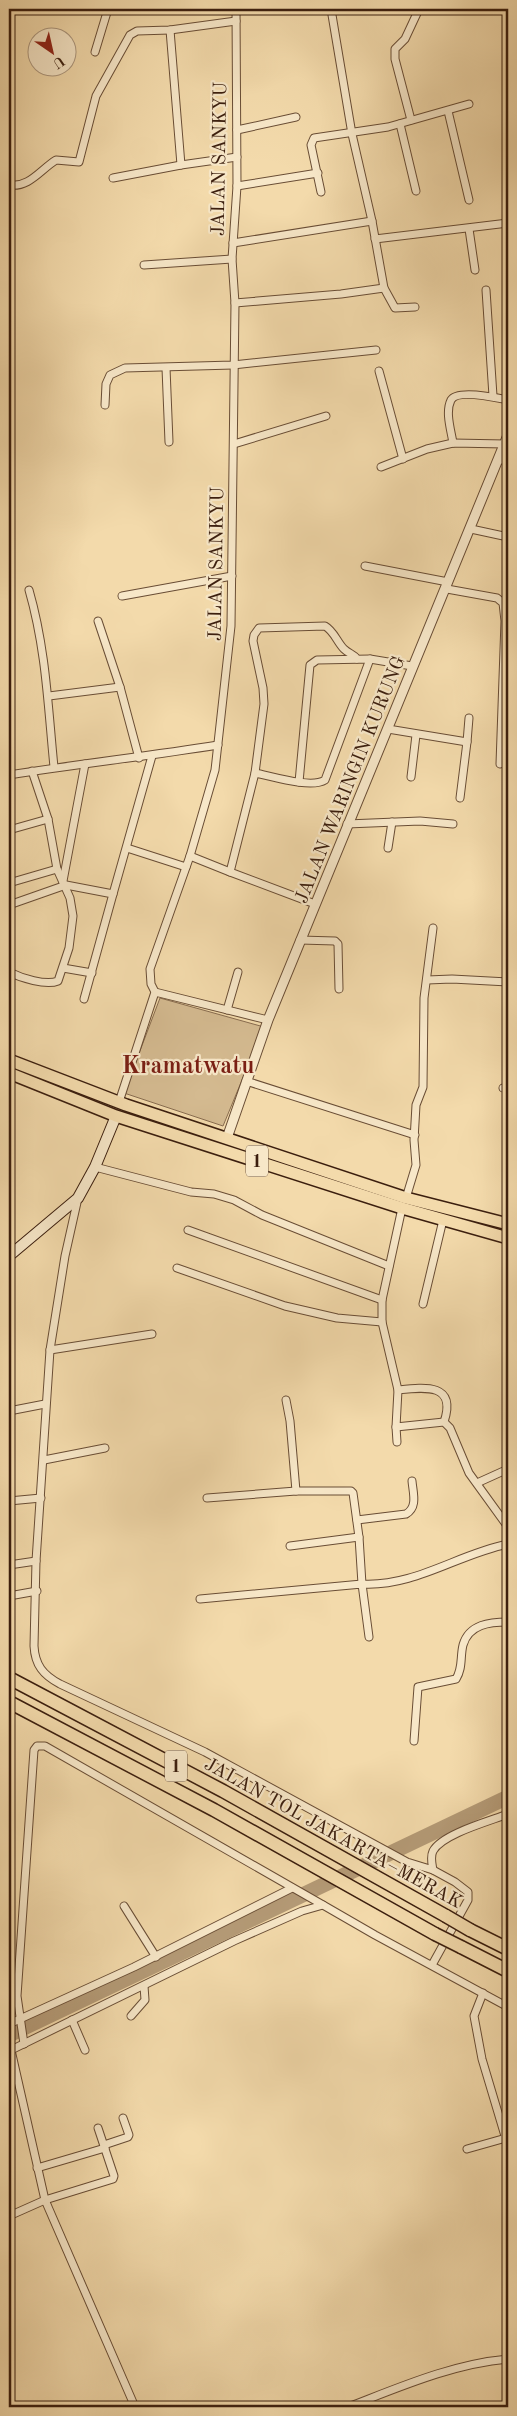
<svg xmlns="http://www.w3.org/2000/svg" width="517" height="2416" viewBox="0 0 517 2416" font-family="'Old Standard TT',serif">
  <rect width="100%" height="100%" fill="#f3daab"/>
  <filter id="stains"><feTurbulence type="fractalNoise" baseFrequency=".004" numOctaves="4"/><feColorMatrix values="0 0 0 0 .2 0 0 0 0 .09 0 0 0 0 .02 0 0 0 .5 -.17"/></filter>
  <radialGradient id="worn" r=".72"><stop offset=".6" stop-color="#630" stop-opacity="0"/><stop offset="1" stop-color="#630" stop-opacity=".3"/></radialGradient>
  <path fill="#d4ba90" stroke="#886c4f" d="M 160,998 L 264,1027 L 223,1126 L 124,1093 Z"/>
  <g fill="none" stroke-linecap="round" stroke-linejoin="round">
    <path stroke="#b49a76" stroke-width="15" d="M 9,2035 L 508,1797"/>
    <g stroke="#694d35" stroke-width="9">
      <g id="minor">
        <path d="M 331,9 L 352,134 L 372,221 L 384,288 L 395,308 L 415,307"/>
        <path d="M 170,30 L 181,165 L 237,157"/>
        <path d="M 95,52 L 108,9"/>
        <path d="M 448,111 L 469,200"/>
        <path d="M 411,120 L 395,59 L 395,49 L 405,39 L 419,9"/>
        <path d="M 400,124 L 416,191"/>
        <path d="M 237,130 L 296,117"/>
        <path d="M 113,178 L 181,165"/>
        <path d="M 9,185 C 29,188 40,170 56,160 L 79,162 L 96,96 L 130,35 L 137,31 L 170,30 L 236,21"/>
        <path d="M 237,186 L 318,173"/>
        <path d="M 321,192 L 311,145 L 314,138 L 388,127 L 469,104"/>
        <path d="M 469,229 L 475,270"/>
        <path d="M 375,239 L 508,223"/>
        <path d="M 233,243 L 372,221"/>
        <path d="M 144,265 L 232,259"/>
        <path d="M 486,290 L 493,396"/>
        <path d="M 235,303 L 341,294 L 384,288"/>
        <path d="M 166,368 L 169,442"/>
        <path d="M 379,371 L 403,459"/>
        <path d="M 105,405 L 106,384 L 110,375 L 125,368 L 233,365 L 376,350"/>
        <path d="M 453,443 C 451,430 445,412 451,400 C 457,389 498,398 508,400"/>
        <path d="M 234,444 L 326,416"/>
        <path d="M 499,459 L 508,462"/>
        <path d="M 381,467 L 427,449 L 453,443 L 505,444"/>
        <path d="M 471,529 L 508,537"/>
        <path d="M 365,566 L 448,582"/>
        <path d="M 447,589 L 497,598 L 503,603 L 505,621 L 500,764"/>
        <path d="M 29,590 C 46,649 48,707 54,767"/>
        <path d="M 122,596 L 232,576"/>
        <path d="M 98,621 L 120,687 L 139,758"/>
        <path d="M 49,696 L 120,687"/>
        <path d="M 388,729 L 467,742 L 460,798"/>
        <path d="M 467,742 L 469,718"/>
        <path d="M 255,773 C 271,776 311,789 325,780 L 370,659"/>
        <path d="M 9,775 C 79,764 149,756 218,745"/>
        <path d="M 411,777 L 416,735"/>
        <path d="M 299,782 L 310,665 L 317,660 L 370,659 L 412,666"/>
        <path d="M 347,824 L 420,821 L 453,824"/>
        <path d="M 9,830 L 48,819"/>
        <path d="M 127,848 L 186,867"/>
        <path d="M 388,848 L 392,822"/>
        <path d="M 190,856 L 230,872"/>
        <path d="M 63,881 L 85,764"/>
        <path d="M 9,883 L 57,869"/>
        <path d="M 315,904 L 230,872 L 255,773 L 264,704 L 263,688 L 253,641 L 254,635 L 259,628 L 325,626 C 334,631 337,642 344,649 C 349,654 354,654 357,659"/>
        <path d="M 9,905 L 66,885 L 113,894 L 152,756"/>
        <path d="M 300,940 L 335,941 L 338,944 L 339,989"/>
        <path d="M 63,968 L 92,973"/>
        <path d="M 9,972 C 21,978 46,986 58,981 L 69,948 L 73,916 L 70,898 L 57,869 L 48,819 L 32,771"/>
        <path d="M 427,980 L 452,979 L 508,982"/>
        <path d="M 155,992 L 268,1020"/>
        <path d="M 84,999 L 113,894"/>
        <path d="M 227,1010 L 238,972"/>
        <path d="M 246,1081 L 415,1135"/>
        <path d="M 503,1088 L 508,1087"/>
        <path d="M 119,1102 L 155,992 L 151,984 L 150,969 L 190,856 L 215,770 L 231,626 L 235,303 L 232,259 L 237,186 L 236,9"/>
        <path d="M 95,1167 L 191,1192 L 214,1194 L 234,1200 L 262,1215 L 389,1266"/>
        <path d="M 78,1198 L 65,1256 L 50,1350 L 36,1561 L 34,1646 C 35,1665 43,1675 60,1684 L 205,1752 L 407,1862 L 433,1870 C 432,1864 430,1857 433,1851 C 442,1834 490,1821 508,1814"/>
        <path d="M 406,1198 L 416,1165 L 414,1140 L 416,1105 L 423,1087 L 424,998 L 433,928"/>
        <path d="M 402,1208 L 382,1300 L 382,1322 L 398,1390 L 396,1427 L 444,1422 L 450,1428 L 469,1473 L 508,1527"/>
        <path d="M 188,1230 L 382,1300"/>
        <path d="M 177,1268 L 285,1306 L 337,1318 L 382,1322"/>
        <path d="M 423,1304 L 443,1220"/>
        <path d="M 50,1350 L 152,1334"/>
        <path d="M 398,1390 C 425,1387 457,1383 444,1422"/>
        <path d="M 286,1400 L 290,1421 L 296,1491"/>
        <path d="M 9,1411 L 45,1404"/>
        <path d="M 396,1427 L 397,1442"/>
        <path d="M 44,1460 L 105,1448"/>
        <path d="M 477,1483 L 508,1469"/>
        <path d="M 207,1498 L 296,1491 L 351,1491 L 353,1493 L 359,1537 L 362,1584 C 415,1587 458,1554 508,1544"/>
        <path d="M 9,1501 L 41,1498"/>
        <path d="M 357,1520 L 406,1514 C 418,1507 413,1493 412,1481"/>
        <path d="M 290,1546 L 359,1537"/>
        <path d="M 9,1565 L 36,1561"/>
        <path d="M 9,1596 L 37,1591"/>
        <path d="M 200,1599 L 362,1584 L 369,1637"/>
        <path d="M 414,1741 L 418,1687 L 456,1679 C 463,1668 460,1657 463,1645 C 469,1624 490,1622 508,1622"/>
        <path d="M 124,1906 L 156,1957"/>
        <path d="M 432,1965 L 468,1900 L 468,1892 L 455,1882 L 433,1870"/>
        <path d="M 483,1993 L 474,2016 L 482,2059 L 508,2146"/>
        <path d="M 131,2016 L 145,2000 L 144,1986"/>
        <path d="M 72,2020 L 85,2050"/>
        <path d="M 9,2024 L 134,1967 L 292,1888"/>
        <path d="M 24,2044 L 17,1996 L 34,1750 L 37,1746 L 45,1746 L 323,1905"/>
        <path d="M 11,2050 L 45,2200 L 135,2407"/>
        <path d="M 9,2051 L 234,1941 L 302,1911 L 323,1905 L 375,1935 L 508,2007"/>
        <path d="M 104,2145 L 128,2137 L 129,2135 L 123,2118"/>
        <path d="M 467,2149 L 506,2138"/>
        <path d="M 37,2168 L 105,2148"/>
        <path d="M 9,2216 L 45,2200 L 113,2179 L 114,2176 L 98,2128"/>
        <path d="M 348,2407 C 400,2387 452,2364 508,2359"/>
      </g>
    </g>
    <g stroke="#694d35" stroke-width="11">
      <path id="tertiary" d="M 227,1138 L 268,1020 L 508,435"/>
    </g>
    <g stroke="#3b1e0e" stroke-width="12">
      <path id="secondary" d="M 9,1256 L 78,1198 L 95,1167 L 116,1116"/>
    </g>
    <g stroke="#3b1e0e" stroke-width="14">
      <g id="trunk">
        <path d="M 9,1060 L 126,1105 L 406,1198 L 508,1224"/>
        <path d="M 9,1073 L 116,1116 L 402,1208 L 508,1238"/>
      </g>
    </g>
    <g stroke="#3b1e0e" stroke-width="15">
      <g id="motorway">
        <path d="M 9,1678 L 223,1791 L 446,1916"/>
        <path d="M 9,1702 L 214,1810 L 435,1934"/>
        <path d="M 470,1930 L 508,1949"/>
        <path d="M 461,1947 L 508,1971"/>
      </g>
    </g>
    <use href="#minor" stroke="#f7e7c8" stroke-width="7"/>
    <use href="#tertiary" stroke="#f7e7c8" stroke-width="9"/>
    <use href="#secondary" stroke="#f7e7c8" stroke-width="10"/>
    <use href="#trunk" stroke="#f3daab" stroke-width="11"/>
    <use href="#motorway" stroke="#f3daab" stroke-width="12"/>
    <g stroke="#3b1e0e" stroke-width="15" stroke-linecap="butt">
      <g id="motorway-bridge">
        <path d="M 446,1916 L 470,1930"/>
        <path d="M 435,1934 L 461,1947"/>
      </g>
    </g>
    <use href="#motorway-bridge" stroke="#f3daab" stroke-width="12"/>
  </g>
  <g text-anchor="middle" stroke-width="4.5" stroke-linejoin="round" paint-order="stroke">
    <g fill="#f7e7c8" stroke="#735a46" stroke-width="1">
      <rect x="246" y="1145.5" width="22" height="31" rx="4"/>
      <rect x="165" y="1750.5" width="22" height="31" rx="4"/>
    </g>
    <g font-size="18" font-weight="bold" fill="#3b1e0e">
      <text x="257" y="1167">1</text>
      <text x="176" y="1772">1</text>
    </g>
    <g font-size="19" fill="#3b1e0e" stroke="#f7e7c8">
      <text transform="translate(218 159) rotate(-89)" y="7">JALAN SANKYU</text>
      <text transform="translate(215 564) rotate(-89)" y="7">JALAN SANKYU</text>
      <text transform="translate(349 779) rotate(-68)" y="7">JALAN WARINGIN KURUNG</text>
      <text transform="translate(334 1832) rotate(29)" y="7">JALAN TOL JAKARTA–MERAK</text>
    </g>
    <g font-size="24" font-weight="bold" fill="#7a1f14" stroke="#f7e7c8">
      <text x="188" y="1073">Kramatwatu</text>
    </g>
  </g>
  <rect width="517" height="2416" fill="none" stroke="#f3daab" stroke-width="30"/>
  <rect x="10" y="10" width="497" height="2396" fill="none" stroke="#3b1e0e" stroke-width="2.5"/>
  <rect x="15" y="15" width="487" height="2386" fill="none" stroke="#3b1e0e"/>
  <g transform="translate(52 52) rotate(146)"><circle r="24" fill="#f7e7c8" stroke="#ac977e"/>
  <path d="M0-4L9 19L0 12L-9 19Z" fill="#8f2418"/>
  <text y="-8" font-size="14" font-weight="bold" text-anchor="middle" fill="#3b1e0e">U</text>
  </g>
  <rect width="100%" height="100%" filter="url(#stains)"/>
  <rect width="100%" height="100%" fill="url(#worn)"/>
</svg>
